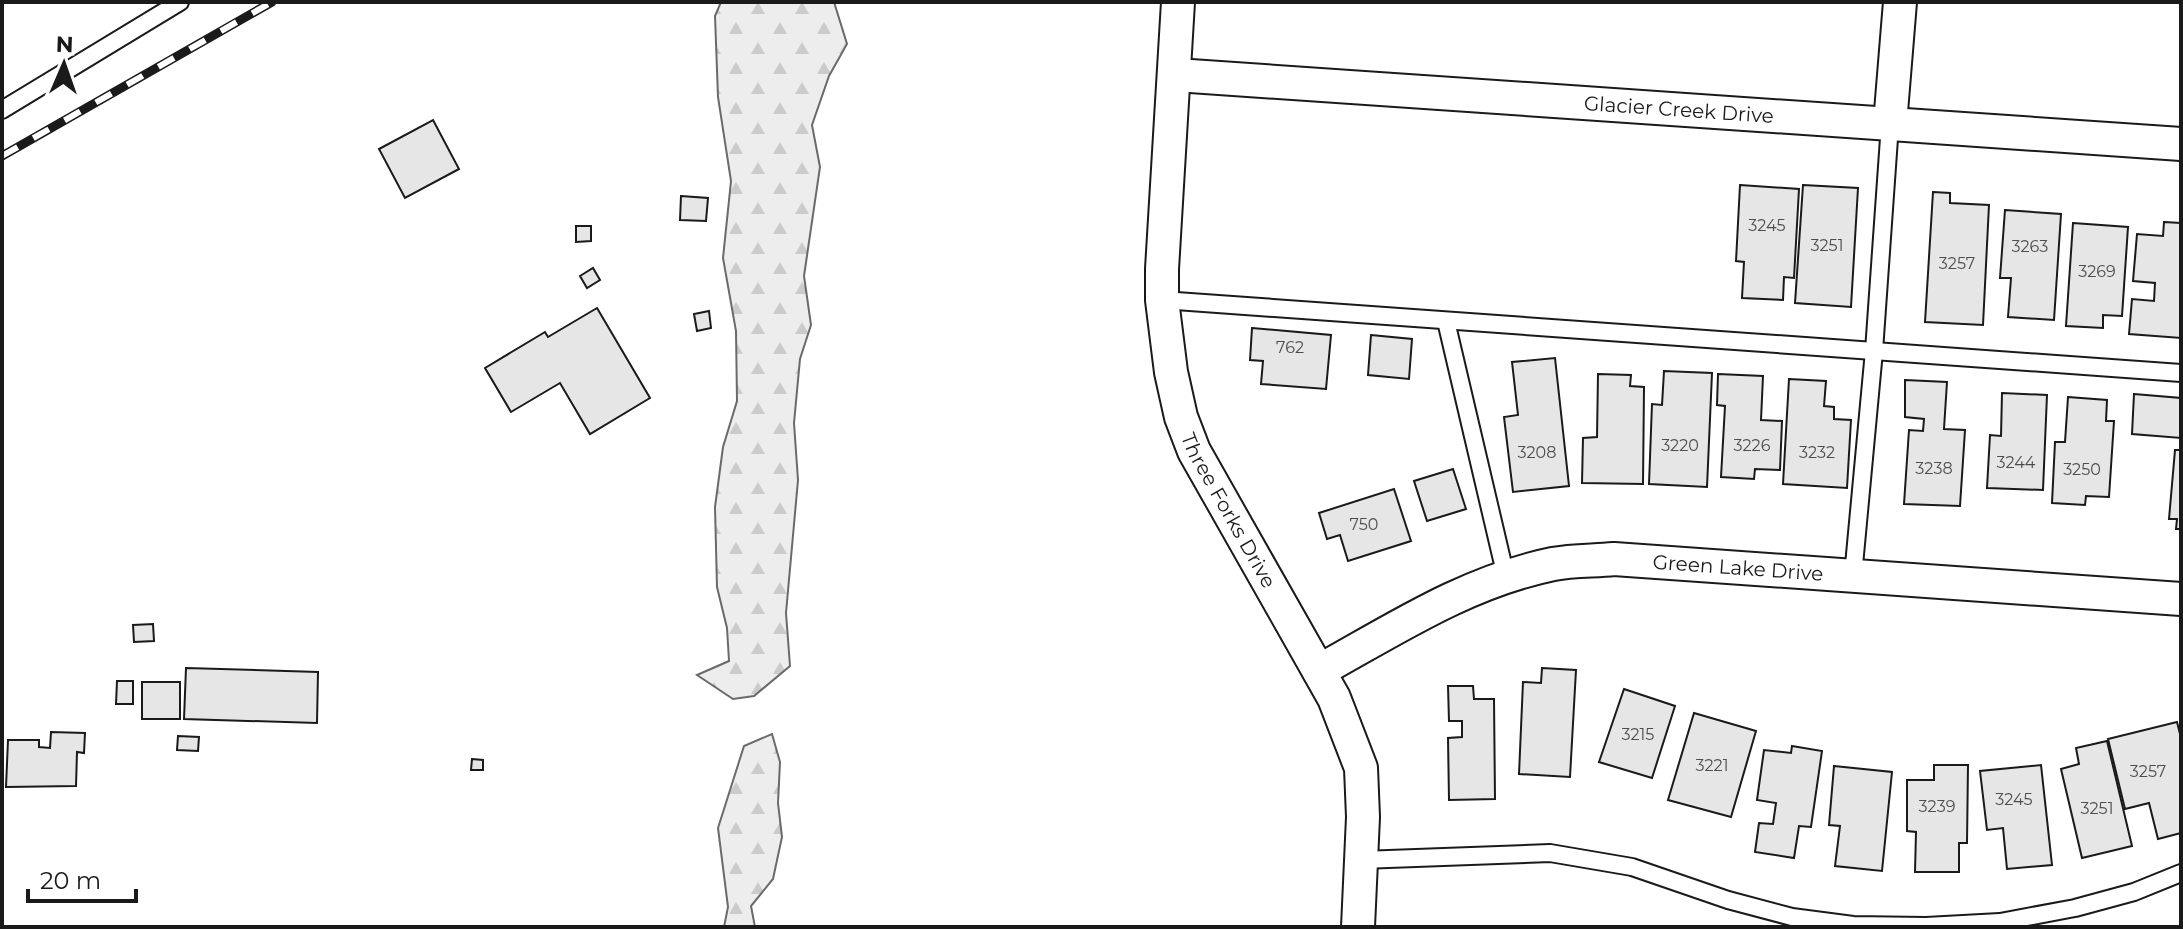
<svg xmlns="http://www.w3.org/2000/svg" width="2183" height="929" viewBox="0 0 2183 929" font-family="Montserrat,sans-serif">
  <defs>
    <pattern id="forest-firs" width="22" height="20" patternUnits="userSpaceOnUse" patternTransform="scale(2)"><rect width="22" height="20" fill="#ededed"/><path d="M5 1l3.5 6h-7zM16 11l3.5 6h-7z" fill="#cbcbcb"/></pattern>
  </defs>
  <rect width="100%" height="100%" fill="#fff"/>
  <g fill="url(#forest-firs)" stroke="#6a6a6a" stroke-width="2">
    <path d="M 721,2 L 834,2 L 847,44 L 829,76 L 812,125 L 820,167 L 804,276 L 811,325 L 800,359 L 794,423 L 798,480 L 786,613 L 790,666 L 754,696 L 733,699 L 697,675 L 729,661 L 727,628 L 717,587 L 715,507 L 723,447 L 737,401 L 736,331 L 723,258 L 731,181 L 718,97 L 715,16 Z"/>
    <path d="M 772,734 L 780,762 L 778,803 L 782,837 L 773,879 L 751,906 L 755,927 L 724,927 L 728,907 L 718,828 L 744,746 Z"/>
  </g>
  <g fill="#e6e6e6" stroke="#1a1a1a" stroke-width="2">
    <path d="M 433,120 L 459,169 L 405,198 L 379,149 Z"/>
    <path d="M 1740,185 L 1799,189 L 1794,278 L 1784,277 L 1783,300 L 1742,298 L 1744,262 L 1736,261 Z"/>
    <path d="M 1803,185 L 1858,188 L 1851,307 L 1795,303 Z"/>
    <path d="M 1933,192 L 1950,193 L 1950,203 L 1989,205 L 1983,325 L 1925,322 Z"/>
    <path d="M 681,196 L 708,198 L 706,221 L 680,220 Z"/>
    <path d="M 2005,210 L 2061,214 L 2054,320 L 2008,317 L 2011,278 L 2000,278 Z"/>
    <path d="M 2164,222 L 2181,223 L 2181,338 L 2129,334 L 2132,299 L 2154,301 L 2155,283 L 2133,281 L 2137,234 L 2163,236 Z"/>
    <path d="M 2073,223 L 2128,227 L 2122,316 L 2103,315 L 2103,328 L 2066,326 Z"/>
    <path d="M 576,226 L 591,226 L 591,241 L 576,242 Z"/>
    <path d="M 593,268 L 600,280 L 587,288 L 580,276 Z"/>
    <path d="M 597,308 L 650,398 L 590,434 L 560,383 L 511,412 L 485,368 L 545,332 L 548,337 Z"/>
    <path d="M 709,311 L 711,328 L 697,331 L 694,314 Z"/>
    <path d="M 1252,328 L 1331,335 L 1326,389 L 1261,384 L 1263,361 L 1250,360 Z"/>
    <path d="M 1371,335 L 1412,339 L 1409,379 L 1368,375 Z"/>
    <path d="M 1555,358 L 1569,486 L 1513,492 L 1504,417 L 1518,415 L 1512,362 Z"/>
    <path d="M 1664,371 L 1712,373 L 1707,487 L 1649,484 L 1652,404 L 1662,405 Z"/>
    <path d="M 1598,374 L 1631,375 L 1630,386 L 1644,387 L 1643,484 L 1582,483 L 1583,438 L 1597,437 Z"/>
    <path d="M 1718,374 L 1763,376 L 1761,420 L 1782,421 L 1780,470 L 1755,469 L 1754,479 L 1721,477 L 1725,406 L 1717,405 Z"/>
    <path d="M 1789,379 L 1826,381 L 1824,406 L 1834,407 L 1834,419 L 1851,420 L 1847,488 L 1783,484 Z"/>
    <path d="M 1905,380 L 1947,382 L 1944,429 L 1965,430 L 1960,506 L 1904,504 L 1909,430 L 1923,431 L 1924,419 L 1905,417 Z"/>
    <path d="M 2002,393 L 2047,395 L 2043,490 L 1987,488 L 1990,435 L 2001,436 Z"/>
    <path d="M 2134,394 L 2181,398 L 2181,438 L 2132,434 Z"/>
    <path d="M 2068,397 L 2107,400 L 2106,421 L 2114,421 L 2109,497 L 2086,496 L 2085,505 L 2052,503 L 2055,442 L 2065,442 Z"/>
    <path d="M 2175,450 L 2181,450 L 2181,529 L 2176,529 L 2177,519 L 2169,519 Z"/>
    <path d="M 1453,469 L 1466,509 L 1427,521 L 1414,481 Z"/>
    <path d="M 1394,489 L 1411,541 L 1348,561 L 1340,535 L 1327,539 L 1319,513 Z"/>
    <path d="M 153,624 L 154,641 L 134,642 L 133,625 Z"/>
    <path d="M 186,668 L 318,672 L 317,723 L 184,719 Z"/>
    <path d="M 1542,668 L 1576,670 L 1570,777 L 1519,774 L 1523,682 L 1541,683 Z"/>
    <path d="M 117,681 L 133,681 L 133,704 L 116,704 Z"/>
    <rect x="142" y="682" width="38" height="37"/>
    <path d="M 1448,686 L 1473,686 L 1474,699 L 1494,699 L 1495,799 L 1449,800 L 1448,738 L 1462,737 L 1462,721 L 1449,721 Z"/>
    <path d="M 1624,689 L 1675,706 L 1652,778 L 1599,762 Z"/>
    <path d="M 1694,713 L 1756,731 L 1731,817 L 1668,800 Z"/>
    <path d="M 2177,722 L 2181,738 L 2181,833 L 2158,839 L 2149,803 L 2125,809 L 2108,739 Z"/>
    <path d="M 51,732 L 85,733 L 84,753 L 77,752 L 76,786 L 6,787 L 8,740 L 39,740 L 39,747 L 50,748 Z"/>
    <path d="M 178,736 L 199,737 L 198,751 L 177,750 Z"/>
    <path d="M 2107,741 L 2132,846 L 2082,858 L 2061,769 L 2079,764 L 2076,748 Z"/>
    <path d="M 1792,746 L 1822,751 L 1811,827 L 1799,826 L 1794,858 L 1755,852 L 1759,823 L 1773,824 L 1776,803 L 1757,800 L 1764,750 L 1791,753 Z"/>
    <path d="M 472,759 L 483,760 L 483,770 L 471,770 Z"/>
    <path d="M 1934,765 L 1968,765 L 1967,843 L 1959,843 L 1959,872 L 1915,872 L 1916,832 L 1907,831 L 1907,780 L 1934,780 Z"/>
    <path d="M 2041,765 L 2052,865 L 2007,869 L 2003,828 L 1987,830 L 1980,771 Z"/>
    <path d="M 1834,766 L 1892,772 L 1882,871 L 1835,866 L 1840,826 L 1829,825 Z"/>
  </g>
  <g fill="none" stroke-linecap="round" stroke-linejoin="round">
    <g stroke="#1a1a1a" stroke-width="20">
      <g id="lane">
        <path d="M 2,110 L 180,2"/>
        <path d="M 1162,300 L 2181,373"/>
        <path d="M 1446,321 L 1506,577"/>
        <path d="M 1853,576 L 1874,351 L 1890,124"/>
        <path d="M 1361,860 L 1550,853 L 1632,867 L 1728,900 L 1792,917 L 1853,925 L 1926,926 L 2000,922 L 2075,908 L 2134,892 L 2181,873"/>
      </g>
    </g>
    <g stroke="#1a1a1a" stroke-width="36">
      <g id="street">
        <path id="s1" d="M 1178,2 L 1162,269 L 1162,300 L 1171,372 L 1181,417 L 1194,451 L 1334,698 L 1361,768 L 1363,817 L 1358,927"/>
        <path id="s2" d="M 1176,75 L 2181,144"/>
        <path d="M 1890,124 L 1900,2"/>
        <path id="s3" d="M 1319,671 C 1395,629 1466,582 1553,564 C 1573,560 1594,561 1614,559 L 2181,599"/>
      </g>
    </g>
    <use href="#lane" stroke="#fff" stroke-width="16"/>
    <use href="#street" stroke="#fff" stroke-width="32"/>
    <g stroke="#1a1a1a" stroke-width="9">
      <path id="rail" d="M 2,156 L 272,2"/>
    </g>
    <use href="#rail" stroke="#fff" stroke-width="6" stroke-dasharray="18" stroke-linecap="butt"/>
  </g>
  <g text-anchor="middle" stroke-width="6" stroke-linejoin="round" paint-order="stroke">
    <g font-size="16" fill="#4d4d4d">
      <text x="1767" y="231">3245</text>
      <text x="1827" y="251">3251</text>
      <text x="2030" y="252">3263</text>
      <text x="1957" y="269">3257</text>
      <text x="2097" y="277">3269</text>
      <text x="1290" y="353">762</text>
      <text x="1680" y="451">3220</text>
      <text x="1752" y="451">3226</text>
      <text x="1537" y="458">3208</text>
      <text x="1817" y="458">3232</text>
      <text x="2016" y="468">3244</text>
      <text x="1934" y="474">3238</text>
      <text x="2082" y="475">3250</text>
      <text x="1364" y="530">750</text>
      <text x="1638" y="740">3215</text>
      <text x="1712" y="771">3221</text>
      <text x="2148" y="777">3257</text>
      <text x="2014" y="805">3245</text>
      <text x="1937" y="812">3239</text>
      <text x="2097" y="814">3251</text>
    </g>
    <g font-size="20" fill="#1a1a1a" stroke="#fff">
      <text dy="7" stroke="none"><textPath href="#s2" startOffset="504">Glacier Creek Drive</textPath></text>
      <text dy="7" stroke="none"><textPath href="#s1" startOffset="522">Three Forks Drive</textPath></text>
      <text dy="7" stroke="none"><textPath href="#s3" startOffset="444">Green Lake Drive</textPath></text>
    </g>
  </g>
  <rect width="2183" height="929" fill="none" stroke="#1a1a1a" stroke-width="8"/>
  <g transform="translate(64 64) rotate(2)" stroke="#ffffff" stroke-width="6" paint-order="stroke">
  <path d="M0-6L14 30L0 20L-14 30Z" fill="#1a1a1a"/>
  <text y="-12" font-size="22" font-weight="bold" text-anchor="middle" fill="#1a1a1a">N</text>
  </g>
  <path d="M28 889v12h108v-12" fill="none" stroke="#1a1a1a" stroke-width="4"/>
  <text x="40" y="889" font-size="24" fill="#1a1a1a" stroke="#ffffff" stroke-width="6" paint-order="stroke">20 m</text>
</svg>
